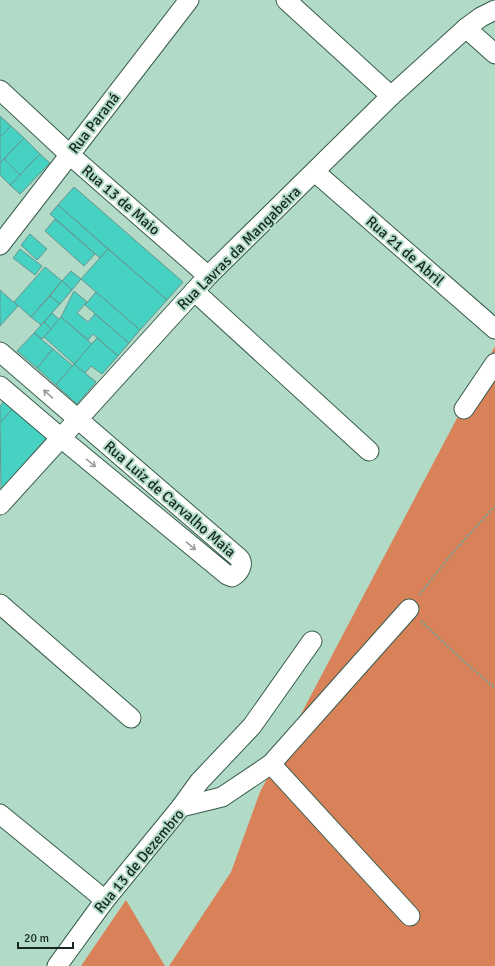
<svg xmlns="http://www.w3.org/2000/svg" width="495" height="966" viewBox="0 0 495 966" font-family="Signika,sans-serif">
  <rect width="100%" height="100%" fill="#b2dbc7"/>
  <g fill="#d9825a">
    <path d="M 495,346 L 495,966 L 169,966 L 231,872 L 260,792 Z"/>
    <path d="M 126,900 L 165,966 L 81,966 Z"/>
  </g>
  <g fill="#46d2c3" stroke="#67948e">
    <path d="M 0,116 L 11,126 L 0,137 Z"/>
    <path d="M 11,126 L 24,138 L 0,163 L 0,137 Z"/>
    <path d="M 24,138 L 40,154 L 20,175 L 4,159 Z"/>
    <path d="M 40,154 L 50,163 L 20,194 L 10,185 Z"/>
    <path d="M 4,159 L 20,175 L 10,185 L 0,175 L 0,163 Z"/>
    <path d="M 74,187 L 183,282 L 167,300 L 58,205 Z"/>
    <path d="M 58,205 L 108,249 L 100,258 L 50,214 Z"/>
    <path d="M 55,219 L 95,254 L 84,266 L 45,231 Z"/>
    <path d="M 30,234 L 47,249 L 37,260 L 21,245 Z"/>
    <path d="M 20,249 L 42,266 L 35,275 L 13,258 Z"/>
    <path d="M 108,249 L 167,300 L 140,330 L 81,279 Z"/>
    <path d="M 45,267 L 62,281 L 31,317 L 14,302 Z"/>
    <path d="M 71,271 L 81,279 L 72,290 L 62,281 Z"/>
    <path d="M 62,281 L 72,290 L 60,304 L 50,296 Z"/>
    <path d="M 0,290 L 18,306 L 0,326 Z"/>
    <path d="M 74,291 L 87,302 L 77,313 L 88,322 L 95,314 L 129,343 L 118,356 L 93,334 L 88,340 L 61,317 Z"/>
    <path d="M 96,292 L 140,330 L 129,343 L 85,305 Z"/>
    <path d="M 50,296 L 60,304 L 41,325 L 31,317 Z"/>
    <path d="M 52,313 L 60,320 L 51,329 L 44,322 Z"/>
    <path d="M 61,317 L 92,344 L 74,364 L 44,337 Z"/>
    <path d="M 44,322 L 51,329 L 42,339 L 34,333 Z"/>
    <path d="M 34,333 L 53,349 L 37,368 L 17,351 Z"/>
    <path d="M 97,338 L 118,356 L 102,374 L 91,366 L 85,373 L 74,364 Z"/>
    <path d="M 53,349 L 73,366 L 56,385 L 37,368 Z"/>
    <path d="M 74,364 L 96,382 L 77,404 L 56,385 Z"/>
    <path d="M 5,400 L 14,408 L 0,423 L 0,406 Z"/>
    <path d="M 16,405 L 49,435 L 1,489 L 0,423 Z"/>
  </g>
  <g fill="none" stroke-linecap="round" stroke-linejoin="round">
    <g stroke="#375c4c" stroke-width="21">
      <g id="street">
        <path d="M 286,0 L 391,96"/>
        <path d="M 466,28 L 495,54"/>
        <path d="M 0,90 L 70,155 L 208,276"/>
        <path d="M 315,172 L 495,329"/>
        <path d="M 0,245 L 189,0"/>
        <path d="M 194,291 L 369,451"/>
        <path d="M 0,352 L 239,558 C 245,564 239,573 232,577 L 227,575 L 61,438 L 0,386"/>
        <path d="M 464,409 L 495,363"/>
        <path d="M 0,505 L 208,276 L 391,96 L 466,28 L 481,17 L 495,10"/>
        <path d="M 0,604 L 131,718"/>
        <path d="M 271,764 L 410,916"/>
        <path d="M 181,807 L 199,782 L 252,726 L 312,641"/>
        <path d="M 0,814 L 105,900"/>
        <path d="M 57,966 L 105,900 L 181,807 L 222,797 L 271,764 L 409,609"/>
      </g>
    </g>
    <g stroke="#7d9e8e" stroke-width="2.5" stroke-dasharray="2 2" stroke-linecap="butt">
      <path d="M 419,595 L 455,550 L 495,506"/>
      <path d="M 421,621 L 459,657 L 495,688"/>
    </g>
    <use href="#street" stroke="#fff" stroke-width="19"/>
  </g>
  <defs><path id="oneway-shaft" d="M-6 0H5M1.5-3L5.5 0L1.5 3" fill="none" stroke-width="1.6" stroke-linecap="round" stroke-linejoin="round"/></defs>
  <g stroke="#979e9b">
    <use href="#oneway-shaft" transform="translate(48 394) rotate(-139)"/>
    <use href="#oneway-shaft" transform="translate(91 463) rotate(39)"/>
    <use href="#oneway-shaft" transform="translate(191 546) rotate(39)"/>
  </g>
  <g text-anchor="middle" stroke-width="4" stroke-linejoin="round" paint-order="stroke">
    <g font-size="15" fill="#172720" stroke="#b2dbc7">
      <text transform="translate(94 123) rotate(-52)" y="5">Rua Paraná</text>
      <text transform="translate(121 200) rotate(41)" y="5">Rua 13 de Maio</text>
      <text transform="translate(239 248) rotate(-45)" y="5">Rua Lavras da Mangabeira</text>
      <text transform="translate(405 251) rotate(41)" y="5">Rua 21 de Abril</text>
      <text transform="translate(170 499) rotate(41)" y="5">Rua Luiz de Carvalho Maia</text>
      <text transform="translate(139 861) rotate(-50)" y="5">Rua 13 de Dezembro</text>
    </g>
  </g>
  <path d="M18 942v6h55v-6" fill="none" stroke="#172720" stroke-width="2"/>
  <text x="24" y="942" font-size="12" fill="#172720" stroke="#b2dbc7" stroke-width="3" paint-order="stroke">20 m</text>
</svg>
